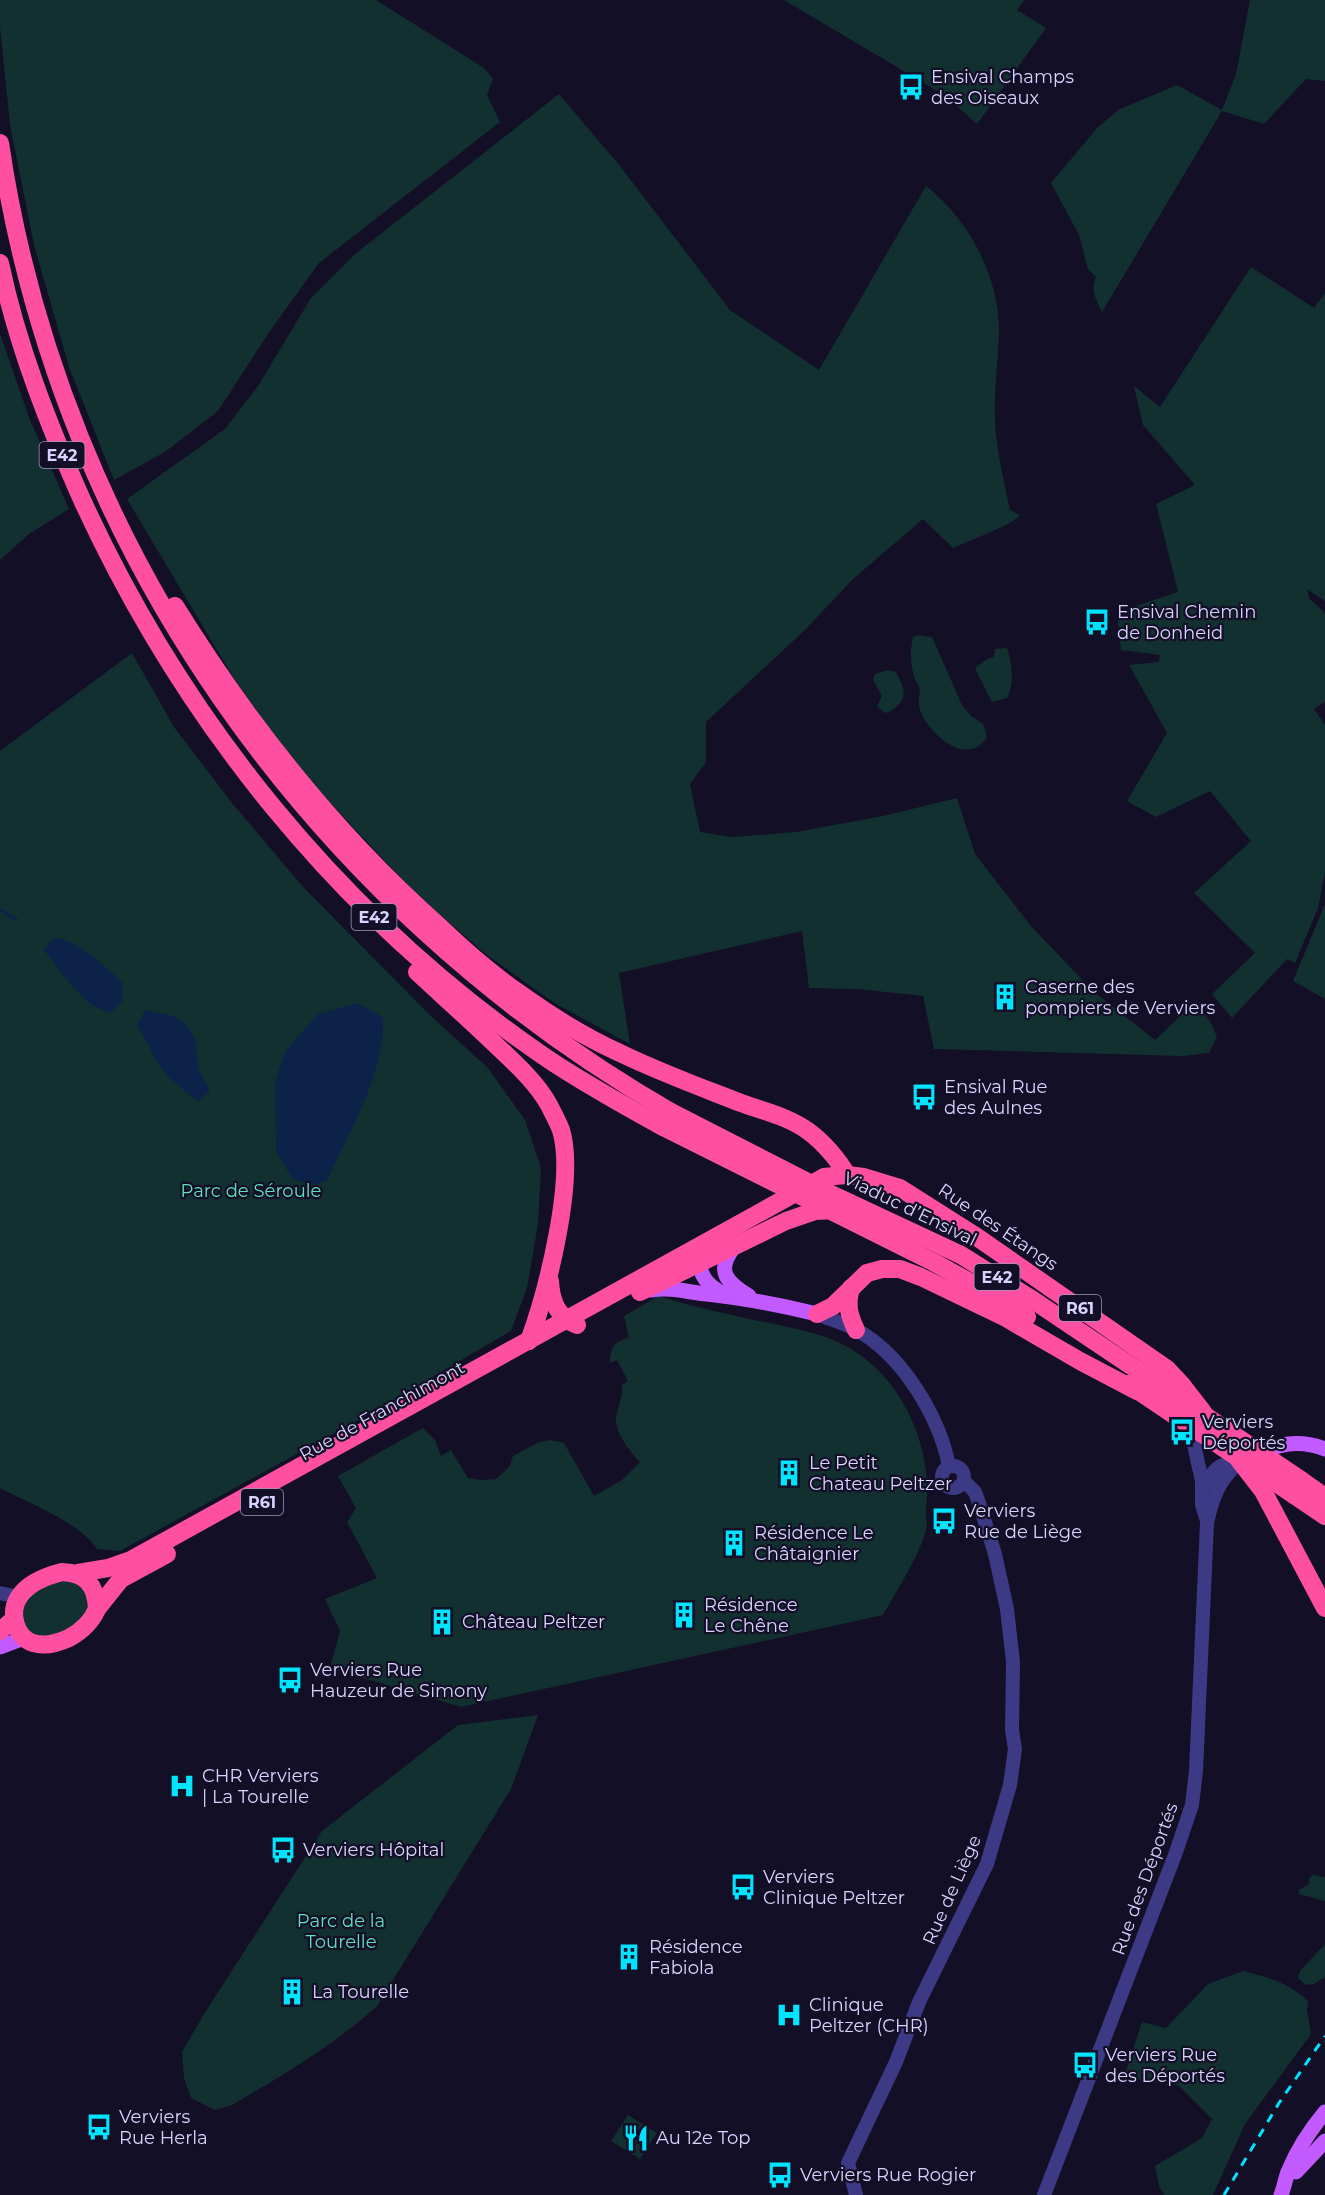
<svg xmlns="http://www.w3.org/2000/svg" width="1325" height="2195" viewBox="0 0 1325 2195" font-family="Montserrat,sans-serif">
  <rect width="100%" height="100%" fill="#130f26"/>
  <g fill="#12302f">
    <path d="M 0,0 L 376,0 L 484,68 L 493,79 L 487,95 L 500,122 L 319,263 L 270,331 L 218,411 L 165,452 L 114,480 L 69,367 L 34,245 L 10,125 L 0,27 Z"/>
    <path d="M 784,0 L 1024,0 L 1017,10 L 1046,28 L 977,124 L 944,95 Z"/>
    <path d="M 1250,0 L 1325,0 L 1325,81 L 1306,79 L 1264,124 L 1222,111 L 1102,312 C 1096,299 1090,291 1096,277 L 1088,269 L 1079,235 L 1051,183 L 1098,127 L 1120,109 L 1177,85 L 1222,110 L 1236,74 Z"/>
    <path d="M 559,94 L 620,166 L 730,310 L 819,370 L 926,186 C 969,219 1000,278 999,333 C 998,362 994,390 995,420 C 996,450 1004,480 1010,510 L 1020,515 C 1013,525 967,541 953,548 L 923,519 L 852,580 L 805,630 L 706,722 L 706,762 L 690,784 L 700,832 L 732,837 L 796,832 L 883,816 L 957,798 L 975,854 L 1031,926 L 1093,991 L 1155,1040 L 1195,1002 L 1210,1021 L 1217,1037 L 1209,1053 L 1183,1056 L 934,1049 L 923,996 L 857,989 L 809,988 L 802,931 L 619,973 L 630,1044 L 556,1004 L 487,955 L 414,892 L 294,764 L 233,677 L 127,499 L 225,429 L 258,386 L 311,298 L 355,254 Z"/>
    <path d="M 1251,267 L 1314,308 L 1325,293 L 1325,601 L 1307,589 L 1309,598 L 1325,613 L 1325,702 L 1314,709 L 1325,725 L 1325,872 L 1318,908 L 1295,963 L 1287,959 L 1232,1018 L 1212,994 L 1255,953 L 1194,893 L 1251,841 L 1210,791 L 1156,817 L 1127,801 L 1167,733 L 1129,665 L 1159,662 L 1160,655 L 1121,650 L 1117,612 L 1178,592 L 1156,504 L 1195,485 L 1143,425 L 1134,386 L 1160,407 Z"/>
    <path d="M 0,334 L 30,420 L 69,509 L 29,534 L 0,560 Z"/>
    <path d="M 917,635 L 932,637 L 962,705 L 971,716 L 983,724 L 987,737 C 967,769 928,733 920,710 C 917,702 921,695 919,687 C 919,684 916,682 915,679 C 910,666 910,650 913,637 Z"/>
    <path d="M 1007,648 C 1012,664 1015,684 1007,698 L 992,702 L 975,668 L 987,659 L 994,657 L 995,649 Z"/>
    <path d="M 132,653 L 174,727 L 232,803 L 305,889 L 431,1016 L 488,1068 L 525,1120 L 541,1168 L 538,1224 L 527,1288 L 511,1331 L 373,1412 L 120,1551 L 97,1549 C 78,1521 30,1504 0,1488 L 0,751 Z"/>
    <path d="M 888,670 L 896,672 C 902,685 909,694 898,705 C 894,709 892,711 885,713 L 877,706 L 882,696 L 873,680 L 875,674 Z"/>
    <path d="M 1325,904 L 1325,999 L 1293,981 Z"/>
    <path d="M 659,1296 C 696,1308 736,1316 774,1324 C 796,1329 820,1333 840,1343 C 892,1368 922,1423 927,1479 C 928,1492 926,1504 926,1516 C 926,1517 927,1524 927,1525 C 924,1548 895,1594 883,1615 L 461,1707 L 330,1668 L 340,1631 L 325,1599 L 377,1578 L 347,1522 L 356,1508 L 338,1476 L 423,1428 L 435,1440 L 441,1456 L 451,1450 L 468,1478 L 481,1480 L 496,1479 L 509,1467 L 513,1456 L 537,1443 L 549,1440 L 564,1443 L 594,1496 L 622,1480 L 640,1462 C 631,1453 614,1432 616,1417 C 618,1406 623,1397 622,1385 L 628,1381 L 617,1360 L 610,1363 C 610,1348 614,1341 629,1338 L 624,1316 Z"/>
    <path d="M 64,1579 L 77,1582 L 85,1590 L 89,1602 L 87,1614 L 81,1623 L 52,1638 L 33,1636 L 24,1626 L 20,1614 L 29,1596 L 52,1583 Z"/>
    <path d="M 538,1715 L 511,1789 L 377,2006 C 333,2046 283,2075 232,2105 L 215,2110 L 191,2098 L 184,2078 L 182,2052 L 204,2014 L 322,1831 L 458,1725 Z"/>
    <path d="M 1312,1875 L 1325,1877 L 1325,1901 L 1299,1894 L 1299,1890 L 1309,1884 L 1309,1879 Z"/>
    <path d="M 1325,1944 L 1325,1977 L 1314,1984 L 1306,1985 L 1298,1978 L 1300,1971 Z"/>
    <path d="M 1243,1971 C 1270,1978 1287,1982 1308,2001 L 1307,2010 L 1311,2034 L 1245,2124 L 1213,2195 L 1164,2195 L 1159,2186 L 1155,2166 L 1202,2138 L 1212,2119 L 1178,2085 L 1142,2081 L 1125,2074 L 1142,2022 L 1166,2028 L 1208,1984 Z"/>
    <path d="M 628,2115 L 657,2133 L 640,2159 L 611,2141 Z"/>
  </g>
  <g fill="#0c2248">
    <path d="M 55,938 C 77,939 107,968 123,983 L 123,1001 L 110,1013 L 91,1005 L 71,985 L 43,949 Z"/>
    <path d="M 357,1003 L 383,1017 C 386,1072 349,1132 327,1181 L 311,1186 L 292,1178 L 276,1152 L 275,1081 L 286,1050 L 318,1014 Z"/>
    <path d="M 145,1010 L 173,1016 L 186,1023 L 195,1040 L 199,1070 L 210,1091 L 198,1101 C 185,1091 168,1079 159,1065 C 151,1052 146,1038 137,1026 Z"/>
  </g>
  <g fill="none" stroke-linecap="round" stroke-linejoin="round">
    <path stroke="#0c2248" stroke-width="3" d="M 0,910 L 17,920"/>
    <g stroke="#3d3a85" stroke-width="14">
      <path d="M 817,1314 C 829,1319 843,1323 855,1329 C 902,1354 939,1416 949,1466"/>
      <path d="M 1189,1422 L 1202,1481 L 1202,1505 L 1206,1518"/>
      <circle cx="953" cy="1477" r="11"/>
      <path d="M 1202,1489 C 1213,1471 1217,1463 1240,1461"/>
      <path d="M 0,1593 L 19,1597"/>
      <path d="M 856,2195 L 848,2163 L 896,2062 L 919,2002 L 987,1864 L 1010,1785 L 1015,1749 L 1012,1730 L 1013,1662 L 1007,1609 L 995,1554 L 979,1503 L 975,1492 L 964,1481"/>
      <path d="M 1044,2195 L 1175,1855 L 1192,1805 L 1196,1771 L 1207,1523 C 1213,1495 1219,1481 1240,1461"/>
    </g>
    <g stroke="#c25bff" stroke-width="15">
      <path d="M 734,1247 C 715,1271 727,1283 749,1296"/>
      <path d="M 701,1254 L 698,1259 C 701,1277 707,1285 722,1293"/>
      <path d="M 651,1290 C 671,1287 687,1292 707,1294 C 744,1298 780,1305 817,1314"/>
      <path d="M 1250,1456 C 1277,1445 1296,1438 1325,1449"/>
      <path d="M 0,1647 L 24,1638"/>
      <path d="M 1296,2172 L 1325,2141"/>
      <path d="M 1281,2195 C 1284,2188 1285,2180 1288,2172 C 1297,2150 1310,2130 1325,2112"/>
    </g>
    <g stroke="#ff4fa3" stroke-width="18">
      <path d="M 0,143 C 60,551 315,907 671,1112"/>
      <path d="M 0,263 C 17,345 49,426 83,502 C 184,722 341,917 542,1055 C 581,1082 622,1104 663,1127"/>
      <path d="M 175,606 C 249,725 334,833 439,926 C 464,950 490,973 519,993 C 551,1016 584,1037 620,1053 C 659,1072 700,1087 741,1103 C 763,1111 789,1117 808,1131 C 822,1141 838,1159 847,1175"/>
      <path d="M 417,972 C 444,997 471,1021 498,1047 C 516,1064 537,1083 549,1105 C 553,1113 558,1122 561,1130 C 576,1179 547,1292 529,1341"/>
      <path d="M 935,1263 L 988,1292 L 1027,1317"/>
      <path d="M 550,1281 C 551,1301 557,1317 577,1325"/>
      <path d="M 851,1288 C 846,1305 849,1315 856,1330"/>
      <path d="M 640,1292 L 786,1221 L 815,1211 L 837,1210"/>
      <path d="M 817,1314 L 833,1306 L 867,1273 L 882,1269 L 900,1269 L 921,1277 L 1006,1318 L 1080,1361 L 1137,1391"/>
      <path d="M 1128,1384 L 1174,1415"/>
      <path d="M 1239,1460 L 1263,1491 L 1325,1608"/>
      <path d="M 1301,1480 L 1325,1497"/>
      <path d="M 1294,1495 L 1325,1516"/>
      <path d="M 62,1572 C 85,1573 96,1584 97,1609 C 91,1623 82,1631 69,1638 C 58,1643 45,1647 33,1643 C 15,1637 9,1612 19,1597 C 28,1583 46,1576 62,1572 Z"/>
      <path d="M 78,1573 L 108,1568 L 131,1560 L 779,1202 L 824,1177 L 834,1176 L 847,1175 L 864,1177 L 900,1188 L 974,1235 L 1167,1369 L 1182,1385 L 1203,1412"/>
      <path d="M 97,1609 L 121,1579 L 167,1554"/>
      <path d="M 0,1631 L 14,1619"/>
    </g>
    <path stroke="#00e5ff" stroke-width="3" stroke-dasharray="9 8" stroke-linecap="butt" d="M 1224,2195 L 1279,2103 L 1325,2036"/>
    <g stroke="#ff4fa3" stroke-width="18">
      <path d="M 671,1112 L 835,1196 L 961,1255 L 1033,1300 L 1301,1480"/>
      <path d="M 663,1127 L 935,1263"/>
      <path d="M 1174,1415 L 1294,1495"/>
    </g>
  </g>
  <defs>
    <g id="bus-bare" transform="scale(2.07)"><path d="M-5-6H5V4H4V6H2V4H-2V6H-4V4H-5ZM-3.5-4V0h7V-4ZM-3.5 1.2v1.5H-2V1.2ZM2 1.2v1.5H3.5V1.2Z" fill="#00e5ff" stroke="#130f26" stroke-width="2.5" paint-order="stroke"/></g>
    <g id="building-bare" transform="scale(2.07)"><path d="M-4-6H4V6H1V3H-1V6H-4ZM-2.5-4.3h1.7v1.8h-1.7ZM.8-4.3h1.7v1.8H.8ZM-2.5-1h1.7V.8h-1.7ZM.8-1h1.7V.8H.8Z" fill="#00e5ff" stroke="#130f26" stroke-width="2.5" paint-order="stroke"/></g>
    <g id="hospital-bare" transform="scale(2.07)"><path d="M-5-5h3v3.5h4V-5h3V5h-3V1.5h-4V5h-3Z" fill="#00e5ff" stroke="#130f26" stroke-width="2.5" paint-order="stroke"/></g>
    <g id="restaurant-bare" transform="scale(2.07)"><path d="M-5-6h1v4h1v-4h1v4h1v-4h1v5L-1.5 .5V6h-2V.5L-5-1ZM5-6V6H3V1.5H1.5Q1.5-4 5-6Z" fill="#00e5ff" stroke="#130f26" stroke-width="2.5" paint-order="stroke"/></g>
  </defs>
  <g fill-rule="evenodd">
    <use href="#bus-bare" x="911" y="87"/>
    <use href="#bus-bare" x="1097" y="622"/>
    <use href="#building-bare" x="1005" y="997"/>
    <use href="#bus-bare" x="924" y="1097"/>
    <use href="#bus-bare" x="1182" y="1432"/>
    <use href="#building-bare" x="789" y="1473"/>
    <use href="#bus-bare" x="944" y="1521"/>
    <use href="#building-bare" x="734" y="1543"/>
    <use href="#building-bare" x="684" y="1615"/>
    <use href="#building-bare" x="442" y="1622"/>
    <use href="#bus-bare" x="290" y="1680"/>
    <use href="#hospital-bare" x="182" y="1786"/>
    <use href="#bus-bare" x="283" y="1850"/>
    <use href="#bus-bare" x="743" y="1887"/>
    <use href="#building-bare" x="629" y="1957"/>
    <use href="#building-bare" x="292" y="1992"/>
    <use href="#hospital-bare" x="789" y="2015"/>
    <use href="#bus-bare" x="1085" y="2065"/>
    <use href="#bus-bare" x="99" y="2127"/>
    <use href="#restaurant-bare" x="636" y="2138"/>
    <use href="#bus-bare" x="780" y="2175"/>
  </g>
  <g text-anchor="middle" stroke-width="4.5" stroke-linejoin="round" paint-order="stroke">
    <g fill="#130f26" stroke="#9e99be" stroke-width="1.5">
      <rect x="39.5" y="442" width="45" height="26" rx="4.5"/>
      <rect x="351.5" y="904" width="45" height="26" rx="4.5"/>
      <rect x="974.5" y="1264" width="45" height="26" rx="4.5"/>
      <rect x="1059" y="1295" width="42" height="26" rx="4.5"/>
      <rect x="241" y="1489" width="42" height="26" rx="4.5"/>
    </g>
    <g font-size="16" font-weight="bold" fill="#d9d4ff">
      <text x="62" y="461">E42</text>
      <text x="374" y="923">E42</text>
      <text x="997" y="1283">E42</text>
      <text x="1080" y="1314">R61</text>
      <text x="262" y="1508">R61</text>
    </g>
    <g font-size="18" fill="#d9d4ff" stroke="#130f26" text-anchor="start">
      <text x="931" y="83">Ensival Champs<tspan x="931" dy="21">des Oiseaux</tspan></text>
      <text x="1117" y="618">Ensival Chemin<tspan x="1117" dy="21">de Donheid</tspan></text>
      <text x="1025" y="993">Caserne des<tspan x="1025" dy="21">pompiers de Verviers</tspan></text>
      <text x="944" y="1093">Ensival Rue<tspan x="944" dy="21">des Aulnes</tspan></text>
      <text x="1202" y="1428">Verviers<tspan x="1202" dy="21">Déportés</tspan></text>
      <text x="809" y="1469">Le Petit<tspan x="809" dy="21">Chateau Peltzer</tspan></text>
      <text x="964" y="1517">Verviers<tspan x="964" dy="21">Rue de Liège</tspan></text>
      <text x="754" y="1539">Résidence Le<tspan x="754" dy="21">Châtaignier</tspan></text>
      <text x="704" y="1611">Résidence<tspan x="704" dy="21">Le Chêne</tspan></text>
      <text x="462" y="1628">Château Peltzer</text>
      <text x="310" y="1676">Verviers Rue<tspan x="310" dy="21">Hauzeur de Simony</tspan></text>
      <text x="202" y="1782">CHR Verviers<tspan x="202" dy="21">| La Tourelle</tspan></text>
      <text x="303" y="1856">Verviers Hôpital</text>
      <text x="763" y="1883">Verviers<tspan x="763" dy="21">Clinique Peltzer</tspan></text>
      <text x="649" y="1953">Résidence<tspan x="649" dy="21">Fabiola</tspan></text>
      <text x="312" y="1998">La Tourelle</text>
      <text x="809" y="2011">Clinique<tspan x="809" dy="21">Peltzer (CHR)</tspan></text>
      <text x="1105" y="2061">Verviers Rue<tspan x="1105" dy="21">des Déportés</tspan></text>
      <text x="119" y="2123">Verviers<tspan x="119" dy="21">Rue Herla</tspan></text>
      <text x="656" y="2144">Au 12e Top</text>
      <text x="800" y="2181">Verviers Rue Rogier</text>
    </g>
    <g font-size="18" fill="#5fe0c0" stroke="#130f26">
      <text x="251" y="1197">Parc de Séroule</text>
      <text x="341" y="1927">Parc de la<tspan x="341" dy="21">Tourelle</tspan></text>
    </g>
    <g font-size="18" fill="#d9d4ff" stroke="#130f26">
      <text transform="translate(910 1209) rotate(26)" y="6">Viaduc d’Ensival</text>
      <text transform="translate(998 1227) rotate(34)" y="6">Rue des Étangs</text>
      <text transform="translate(382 1411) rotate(-29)" y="6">Rue de Franchimont</text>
      <text transform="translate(1145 1879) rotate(-70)" y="6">Rue des Déportés</text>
      <text transform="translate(952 1890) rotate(-66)" y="6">Rue de Liège</text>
    </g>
  </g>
</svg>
